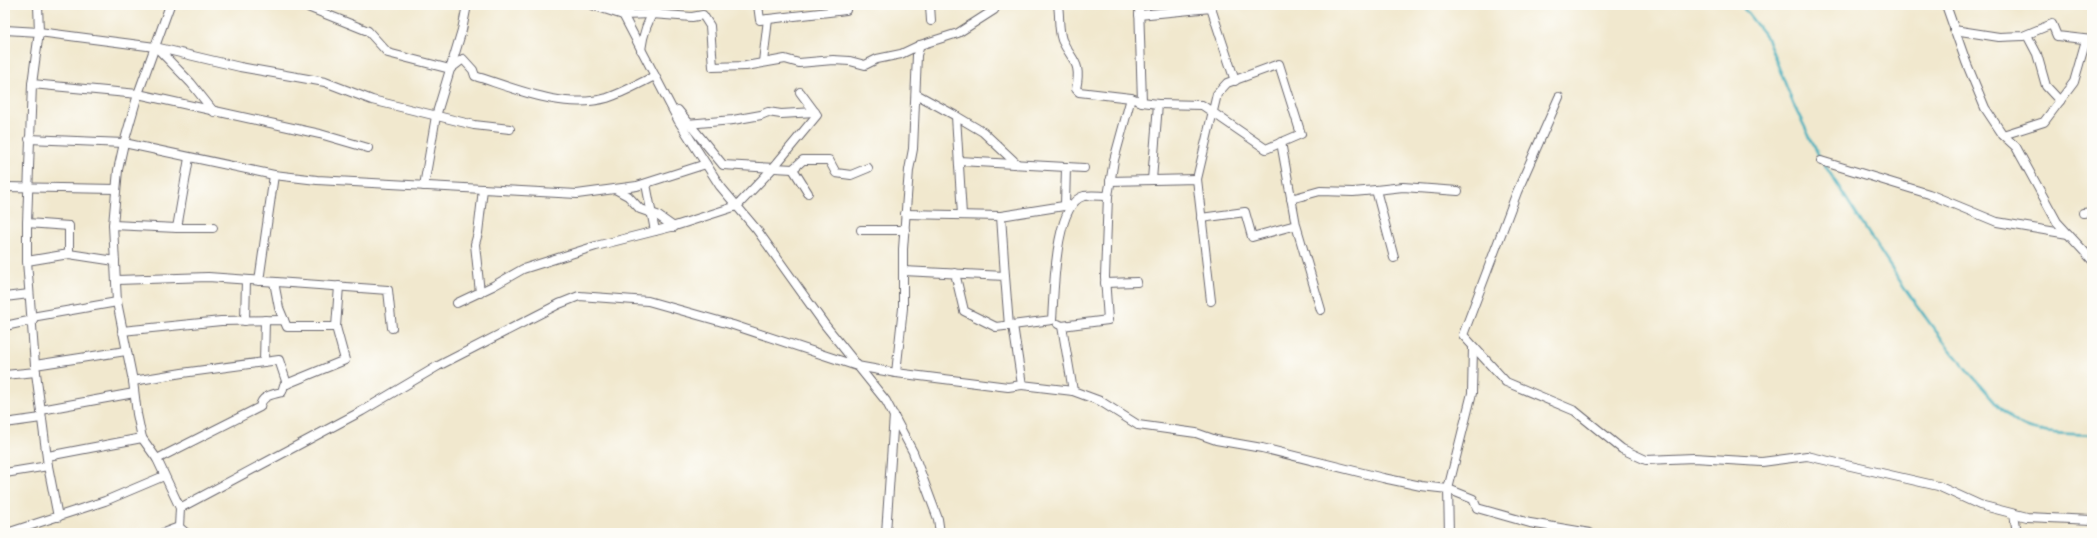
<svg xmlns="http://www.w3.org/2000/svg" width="2097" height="538" viewBox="0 0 2097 538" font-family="Vollkorn,serif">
  <rect width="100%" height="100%" fill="#fdfcf7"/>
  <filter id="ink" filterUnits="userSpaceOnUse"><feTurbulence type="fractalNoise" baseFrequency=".025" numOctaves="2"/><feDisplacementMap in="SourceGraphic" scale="8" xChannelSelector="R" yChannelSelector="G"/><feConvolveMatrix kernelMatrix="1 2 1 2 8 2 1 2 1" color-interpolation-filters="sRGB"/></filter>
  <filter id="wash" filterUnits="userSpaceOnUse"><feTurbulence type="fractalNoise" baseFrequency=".012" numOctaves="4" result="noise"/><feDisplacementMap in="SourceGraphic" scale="16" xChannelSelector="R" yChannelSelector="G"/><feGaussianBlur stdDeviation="0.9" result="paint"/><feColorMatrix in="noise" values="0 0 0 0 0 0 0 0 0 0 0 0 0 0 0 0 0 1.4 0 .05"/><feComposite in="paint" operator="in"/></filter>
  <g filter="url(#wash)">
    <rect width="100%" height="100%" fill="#f1e8ce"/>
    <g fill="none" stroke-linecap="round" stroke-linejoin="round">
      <g stroke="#40aebd" stroke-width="2.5">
        <path d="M 1741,5 L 1767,38 L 1793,103 L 1821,160"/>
        <path d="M 1824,164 C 1874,241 1921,321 1984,389 C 1996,402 2007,418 2023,426 C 2039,435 2073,433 2092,435"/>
      </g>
    </g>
  </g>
  <g filter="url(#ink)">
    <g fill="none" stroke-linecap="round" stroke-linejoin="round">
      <g stroke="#6a676e" stroke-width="10">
        <g id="street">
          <path d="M 38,5 L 39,32 L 32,84 L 27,223 L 27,261 L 35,365 L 48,466 L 58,517"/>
          <path d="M 170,5 L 138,94 L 124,143 L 118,170 L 113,225 L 117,302 L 133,381 L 137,414 L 142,438 L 157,459 L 180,508 L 179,527"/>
          <path d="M 303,5 L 368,31 L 388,53 L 450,69 L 463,59 L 473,70 L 475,76 C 516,89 564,110 607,98 C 623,93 640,83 655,76"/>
          <path d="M 592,5 L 623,15 L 652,14 L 692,17 L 703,15 L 710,26 L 713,67 L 746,66 L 785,59 L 799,63 L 833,60 L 850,61 L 865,65 L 877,59 L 901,54 L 920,45 L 958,33 L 994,10 L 997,5"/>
          <path d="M 618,5 L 678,120 L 720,186 L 757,230 L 825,325 L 886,401 L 913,452 L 938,519 L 940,533"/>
          <path d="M 758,5 L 760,20 L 846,10 L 846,5"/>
          <path d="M 930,5 L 931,21"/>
          <path d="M 1058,5 C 1060,17 1058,28 1062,40 C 1072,62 1082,61 1076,89 L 1079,92 L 1131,98"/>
          <path d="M 1946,5 L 1966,62 L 1985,108 L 2003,135 L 2016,147 L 2057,222 L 2092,260"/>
          <path d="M 1139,15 L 1211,8 L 1235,81"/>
          <path d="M 5,30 L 39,32 L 155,47 L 240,67 L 325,82 L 372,100 L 474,125 L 510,129"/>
          <path d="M 1954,30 L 1999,37 L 2023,36 L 2052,24 L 2057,36 L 2092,40"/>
          <path d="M 2027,35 L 2037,54 L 2046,86 L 2060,101"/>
          <path d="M 156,47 L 191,83 L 214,112"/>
          <path d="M 641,50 C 643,34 647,21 656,8 L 665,5"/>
          <path d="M 763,62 L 768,19"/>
          <path d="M 32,84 L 138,94 L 320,134 L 368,148"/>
          <path d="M 916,94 L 956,116"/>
          <path d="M 1559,97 L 1517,192 L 1463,335 L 1506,382 L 1575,411 L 1622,449 L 1646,460 L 1694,458 L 1762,462 L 1807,456 L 1938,486 L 1980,505 L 2027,517 L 2092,520"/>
          <path d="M 1142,102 L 1158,104 L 1152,180"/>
          <path d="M 1158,104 L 1202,105 L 1266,149 L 1301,134 L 1279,64 L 1227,83 L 1217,94 L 1197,179"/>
          <path d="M 678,110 L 723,165 L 793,169 L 803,160 L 829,160 L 836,173 L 851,175 L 868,168"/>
          <path d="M 687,124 L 733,120 L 761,115 L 768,112 L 781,114 L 815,112"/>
          <path d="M 2003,135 L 2044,122 L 2074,82 L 2086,40"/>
          <path d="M 29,139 L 124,143 L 274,175 L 317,180 L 577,194 L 637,186 L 706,164"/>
          <path d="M 959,161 L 1066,167 L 1065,205"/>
          <path d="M 1821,161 L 1929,194 L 1997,222 L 2068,234"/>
          <path d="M 1066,167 L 1084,168"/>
          <path d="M 793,169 L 808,193"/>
          <path d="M 1110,181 L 1197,179 L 1211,301"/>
          <path d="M 646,184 L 655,231"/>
          <path d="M 424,186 L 436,116 L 462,30 L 467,5"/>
          <path d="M 5,187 L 116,189"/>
          <path d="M 615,189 L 628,196 L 640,209 L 657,215 L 674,227"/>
          <path d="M 1376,190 L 1403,187 L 1458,191"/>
          <path d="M 1291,199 L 1320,191 L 1353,192 L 1376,190 L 1394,258"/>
          <path d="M 2083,213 L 2092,212"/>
          <path d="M 905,214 L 1001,216 L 1005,276"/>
          <path d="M 962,215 L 956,116 L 983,132 L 1017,164"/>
          <path d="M 1001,216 L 1070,205"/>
          <path d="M 1201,218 L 1245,212 L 1252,237 L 1296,225 L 1281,142"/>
          <path d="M 27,223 L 69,226 L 69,254"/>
          <path d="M 113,225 L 177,228 L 189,158"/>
          <path d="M 1296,225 L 1321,310"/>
          <path d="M 177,228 L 213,228"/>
          <path d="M 861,230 L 905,230"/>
          <path d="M 27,261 L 69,254 L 115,261"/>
          <path d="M 903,271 L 1005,276 L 1009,326"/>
          <path d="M 955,273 L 964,311 L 996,327 L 1052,320 C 1054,295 1054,203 1084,196 C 1091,195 1101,196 1108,196 L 1114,160 L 1131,98 L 1142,102 L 1139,5"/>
          <path d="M 117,280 L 208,277 L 388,290 L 392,328"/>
          <path d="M 259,281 L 274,175"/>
          <path d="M 274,282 L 279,308 L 284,320"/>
          <path d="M 1105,283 L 1137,282"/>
          <path d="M 480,293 L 475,244 L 478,233 L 483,189"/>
          <path d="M 5,297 L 29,294"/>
          <path d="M 457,303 L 493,286 L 523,269 L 596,246 L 675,226 L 737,206 L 773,168 L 817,115 L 800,92"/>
          <path d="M 32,317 L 117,302"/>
          <path d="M 245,321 L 246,280"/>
          <path d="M 1058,324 L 1062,326 L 1073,391"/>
          <path d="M 5,326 L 33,320"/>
          <path d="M 1062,326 L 1108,320 L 1105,277 L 1108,196"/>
          <path d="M 336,327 L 339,286"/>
          <path d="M 122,331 L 221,321 L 284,320 L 287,327 L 336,327 L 345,360 L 284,385 L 282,392 C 273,394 261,396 260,407 L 157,459"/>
          <path d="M 264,362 L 265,320"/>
          <path d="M 35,365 L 126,351"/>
          <path d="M 896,373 L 903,308 L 903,249 L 909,170 L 913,149 L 917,55 L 920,45"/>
          <path d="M 5,375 L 36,372"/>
          <path d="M 133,381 L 182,373 L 279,360 L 287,384"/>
          <path d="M 1022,385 L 1073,391 L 1100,401 L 1138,425 L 1196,433 L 1216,440 L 1262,448 L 1383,478 L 1421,486 L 1448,489 L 1473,499 L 1477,508 L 1530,523 L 1590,533"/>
          <path d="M 41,410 L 134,393"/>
          <path d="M 5,423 L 41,418"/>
          <path d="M 48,456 L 142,438"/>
          <path d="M 5,473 L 48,466"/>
          <path d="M 180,508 L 362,411 L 438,366 L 559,304 L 579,296 L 648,301 L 733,325 L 857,366 L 896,373 L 1008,387 L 1022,385 L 1013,325"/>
          <path d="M 2014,514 L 2017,533"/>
          <path d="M 7,533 L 105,501 L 164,476"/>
          <path d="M 163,533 L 179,527 L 186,533"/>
          <path d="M 886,533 L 894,415"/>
          <path d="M 1449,533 L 1448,489 L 1472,393 L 1473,347"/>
        </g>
      </g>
      <use href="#street" stroke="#fff" stroke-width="8"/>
    </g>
  </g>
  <rect width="2097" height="538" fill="none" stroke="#fdfcf7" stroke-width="20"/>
</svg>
